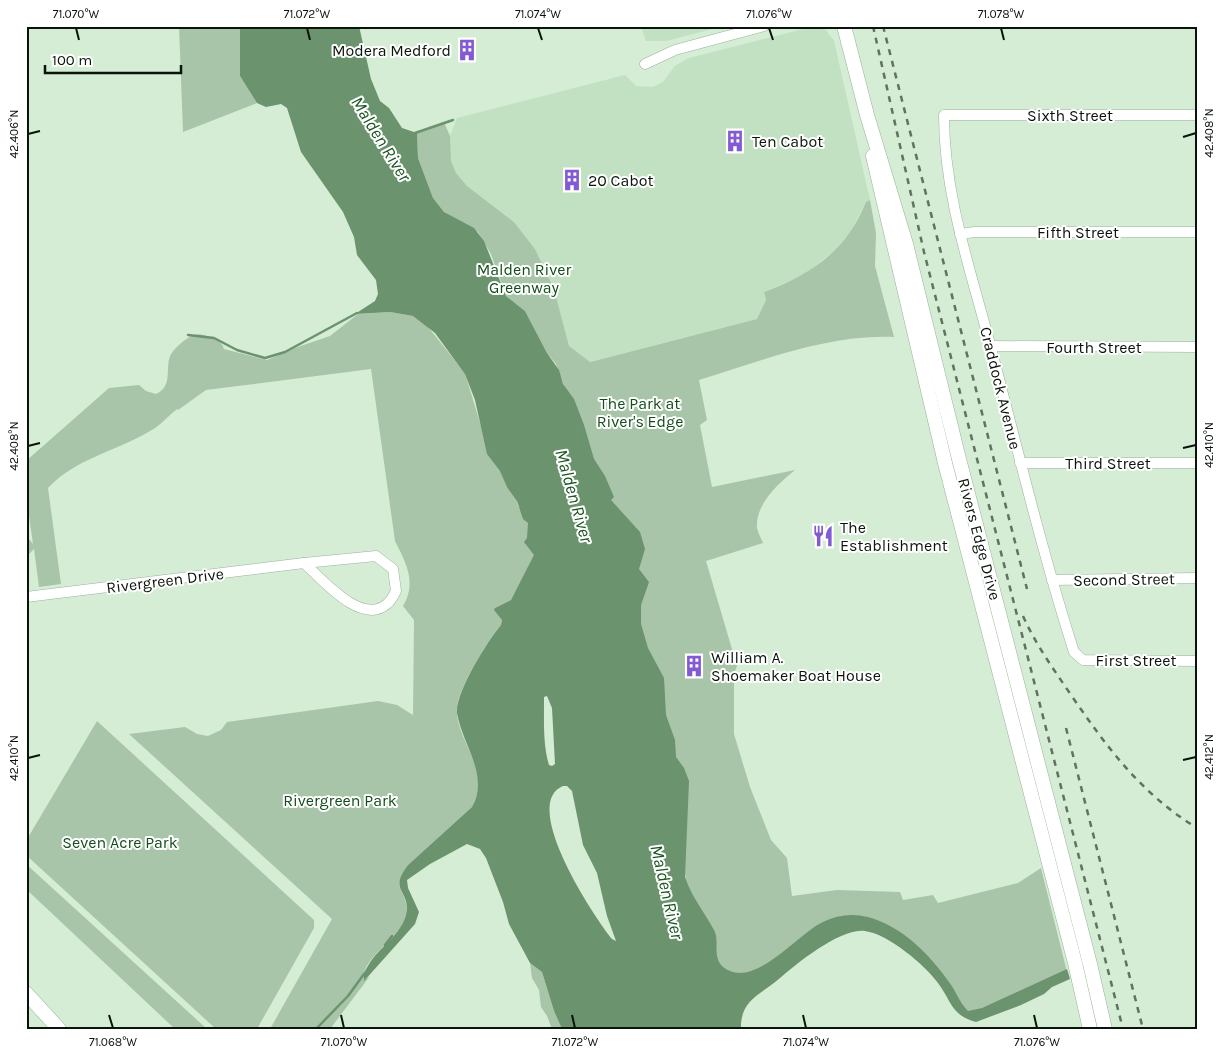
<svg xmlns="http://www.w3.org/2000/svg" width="1223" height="1055" viewBox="0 0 1223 1055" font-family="Karla,sans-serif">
  <rect width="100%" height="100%" fill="#d4edd4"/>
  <g fill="#c2e0c2">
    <path d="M 641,26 L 724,26 L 666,41 L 646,41 Z"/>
    <path d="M 815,26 L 826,30 L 834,41 L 870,200 L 866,202 L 850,232 L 836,249 L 807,273 L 764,292 L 766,300 L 757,319 L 589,362 L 569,346 L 554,289 L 535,249 L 514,222 L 467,186 L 456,173 L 451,161 L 449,148 L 450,136 L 457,118 L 625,75 L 636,86 L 653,87 L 663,82 L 675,66 L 689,58 Z"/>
  </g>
  <g fill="#a9c5a9">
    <path d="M 179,26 L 240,26 L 240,76 L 257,103 L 183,132 Z"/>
    <path d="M 444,122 L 450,136 L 451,161 L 456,173 L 467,186 L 514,222 L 535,249 L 554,289 L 569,346 L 590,362 L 757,319 L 766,300 L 764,292 C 812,274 846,251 866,202 L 870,200 L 876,233 L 875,266 L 894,337 C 828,334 761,361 699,380 L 707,420 L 700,425 L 712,487 L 795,470 C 779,483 755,504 757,528 C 758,533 761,538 763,543 L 706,561 L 737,666 L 734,674 L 734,734 L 750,787 L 771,840 L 787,858 L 792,896 L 837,890 L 900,892 L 903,900 L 933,895 L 938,903 L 1018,883 L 1041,868 L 1067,972 L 966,1015 L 948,983 L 869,920 L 752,974 L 730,973 L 720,967 L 687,892 L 673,758 L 637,624 L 636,569 L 591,461 L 556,364 L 547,353 L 525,311 L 506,296 L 491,254 L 478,232 L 444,212 L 433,198 L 418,158 L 417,133 Z"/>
    <path d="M 390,312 L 413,316 L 424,322 L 465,373 L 486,443 L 515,493 L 518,506 L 529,522 L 538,551 L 511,600 L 495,608 L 502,620 L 501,625 C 488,639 459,688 457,707 C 454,739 493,770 472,807 L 408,865 C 386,892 413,890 405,918 C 399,939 363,957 363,979 L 364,980 L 370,976 L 330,1029 L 270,1029 L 332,919 L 129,734 L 185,727 L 197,734 L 208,736 L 221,730 L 227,722 L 378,701 L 397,705 L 413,715 L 414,620 L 403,606 C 417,582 406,563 395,541 L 371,369 L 206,390 L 178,410 L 177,409 C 168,416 160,426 150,431 C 115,452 76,458 48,488 L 61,584 L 39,587 L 34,549 L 26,557 L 26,535 L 33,544 L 28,509 L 26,516 L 26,461 L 109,388 L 139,385 L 146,391 L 156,394 C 173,386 165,370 170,356 C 173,349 186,338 194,335 C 199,333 207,336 213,338 C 220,341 223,345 224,349 L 267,360 L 295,348 L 330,336 L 358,314 Z"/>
    <path d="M 97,721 L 314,920 L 314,928 L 257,1029 L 216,1029 L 26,855 L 26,841 Z"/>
    <path d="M 26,864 L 207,1029 L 175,1029 L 26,889 Z"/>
    <path d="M 530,963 L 542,972 L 554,1011 L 562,1029 L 552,1029 L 547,1016 L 541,1007 L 539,990 L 532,978 Z"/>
  </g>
  <path fill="#6b936d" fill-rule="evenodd" d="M 240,26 L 359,26 L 371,79 L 380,101 L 389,108 L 402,128 L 417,133 L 418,158 L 433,198 L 444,212 L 474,228 L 484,241 L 506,296 L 525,311 L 547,353 L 559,370 L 563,384 L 574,399 L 584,425 L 594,459 L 605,476 L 614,497 L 611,500 L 640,532 L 645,549 L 639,569 L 649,582 L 641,605 L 641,624 L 648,648 L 664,678 L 666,715 L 675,740 L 676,757 L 684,768 L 689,781 L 685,877 C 692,898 704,911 714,930 C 720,940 712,956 722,966 C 752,993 798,933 823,922 C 837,915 852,913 868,917 C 903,927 929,954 949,982 C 956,991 959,1002 968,1011 L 982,1008 L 1067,969 L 1070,979 L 1052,987 L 1044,994 L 1021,1005 L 976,1022 C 951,1015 952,1002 938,983 C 925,965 888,934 865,931 C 842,927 797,963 780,978 C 761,995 740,999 741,1029 L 562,1029 L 554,1011 L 542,972 L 530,963 L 509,924 L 503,902 L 486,858 L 480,849 L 467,844 L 430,864 L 407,880 L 408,888 L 419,912 L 415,924 L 364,981 L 363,974 C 366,970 368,965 371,961 C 381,947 399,935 405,918 C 414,890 386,893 408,865 L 472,807 C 490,776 462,744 457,713 C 455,693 488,640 501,625 L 502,620 L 494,610 L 495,608 L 511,600 L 534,555 L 524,542 L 527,538 L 528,523 L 523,519 L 517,501 L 507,487 L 500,471 L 487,454 L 475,400 L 465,374 L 435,333 L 413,316 L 390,312 L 355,314 L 375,301 L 378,294 L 376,280 L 357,255 L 354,237 L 343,212 L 301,152 L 287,108 L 281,104 L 266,107 L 257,103 L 240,76 ZM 547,696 L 552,708 L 555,764 L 552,766 L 549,765 C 543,745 544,723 544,701 L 544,697 ZM 563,786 L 567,786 L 572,791 L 583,845 L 597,873 L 607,916 L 616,941 L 612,939 C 595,918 519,804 563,786 Z"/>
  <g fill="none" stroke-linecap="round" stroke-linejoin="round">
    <g stroke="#6b936d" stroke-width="2.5">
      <path d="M 415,133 L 453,120"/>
      <path d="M 188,335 L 214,338 L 237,350 L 265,358 L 285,352 L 357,313"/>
      <path d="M 385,945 L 392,936"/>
      <path d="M 316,1029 L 348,996 L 364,974"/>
    </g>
    <g stroke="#9bb29b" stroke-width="11">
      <g id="street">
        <path d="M 645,64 L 675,50 L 764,26"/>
        <path d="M 1197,115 L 944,115 C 944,196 971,271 991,348 C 1018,450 1042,552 1074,652 L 1083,660 L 1197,661"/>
        <path d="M 960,234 L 975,232 L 1197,232"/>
        <path d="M 991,346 L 1197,347"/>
        <path d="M 1020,463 L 1197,463"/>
        <path d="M 376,556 L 393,569 L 396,591 C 394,595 391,601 387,604 C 361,626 323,580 304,563 Z"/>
        <path d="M 1052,580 L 1197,578"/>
        <path d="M 26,597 L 304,563"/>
      </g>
    </g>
    <g stroke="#9bb29b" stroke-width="15">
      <g id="secondary">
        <path d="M 844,26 L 867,115 L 906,244 L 959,459 L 1090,964 L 1105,1029"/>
        <path d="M 873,156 L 945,463 L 1075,963 L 1090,1029"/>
        <path d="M 26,993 L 59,1029"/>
      </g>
    </g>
    <use href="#street" stroke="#fff" stroke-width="10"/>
    <use href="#secondary" stroke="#fff" stroke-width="14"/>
    <g stroke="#627162" stroke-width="2.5" stroke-dasharray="6 6" stroke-linecap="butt">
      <path d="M 873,26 L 924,252 L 1123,1029"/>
      <path d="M 883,26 L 1027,589"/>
      <path d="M 1023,616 C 1035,643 1052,667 1069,692 C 1106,746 1140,793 1197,828"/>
      <path d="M 1066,728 L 1143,1029"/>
    </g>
  </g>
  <path fill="none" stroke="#0b140b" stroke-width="2" d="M 76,28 L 79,40M 307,28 L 310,40M 538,28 L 542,40M 769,28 L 773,40M 1001,28 L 1004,40M 28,134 L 40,131M 1183,137 L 1196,133M 28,446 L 40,443M 1183,448 L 1196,445M 28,758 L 40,755M 1183,760 L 1196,757M 109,1015 L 113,1028M 341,1015 L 344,1028M 572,1015 L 575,1028M 803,1015 L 806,1028M 1034,1015 L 1037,1028"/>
  <defs>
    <g id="building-bare" transform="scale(1.725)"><path d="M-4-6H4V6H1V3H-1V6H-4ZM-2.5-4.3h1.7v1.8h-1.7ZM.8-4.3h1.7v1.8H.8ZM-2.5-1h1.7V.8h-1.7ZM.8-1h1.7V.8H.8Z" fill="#825ad3" stroke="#fff" stroke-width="2.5" paint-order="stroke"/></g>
    <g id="restaurant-bare" transform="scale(1.725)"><path d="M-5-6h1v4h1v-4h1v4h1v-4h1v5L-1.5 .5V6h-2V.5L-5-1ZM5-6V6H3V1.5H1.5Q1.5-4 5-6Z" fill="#825ad3" stroke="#fff" stroke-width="2.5" paint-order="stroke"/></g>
  </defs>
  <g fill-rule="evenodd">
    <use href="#building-bare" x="467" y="50"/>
    <use href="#building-bare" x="735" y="141"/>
    <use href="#building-bare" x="572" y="180"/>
    <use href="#restaurant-bare" x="823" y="536"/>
    <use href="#building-bare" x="694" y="666"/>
  </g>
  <g text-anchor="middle" stroke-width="4" stroke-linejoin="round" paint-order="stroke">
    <g font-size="16" fill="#0b140b" stroke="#fff" text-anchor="start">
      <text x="451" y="56" text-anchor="end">Modera Medford</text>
      <text x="752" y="147">Ten Cabot</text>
      <text x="588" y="186">20 Cabot</text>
      <text x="840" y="533">The<tspan x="840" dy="18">Establishment</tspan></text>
      <text x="711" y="663">William A.<tspan x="711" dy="18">Shoemaker Boat House</tspan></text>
    </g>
    <g font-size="16" fill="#0b140b" stroke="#fff">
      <text x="1070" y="121">Sixth Street</text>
      <text x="1078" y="238">Fifth Street</text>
      <text x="1094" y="353">Fourth Street</text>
      <text transform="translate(1001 388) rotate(76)" y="6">Craddock Avenue</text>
      <text x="1108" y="469">Third Street</text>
      <text transform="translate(980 539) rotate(75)" y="6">Rivers Edge Drive</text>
      <text transform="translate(1124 579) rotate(-1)" y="6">Second Street</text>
      <text transform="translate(165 580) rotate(-7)" y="6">Rivergreen Drive</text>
      <text x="1136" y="666">First Street</text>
    </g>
    <g font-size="16" fill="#124e1a" stroke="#fff">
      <text x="524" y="275">Malden River<tspan x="524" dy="18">Greenway</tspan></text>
      <text x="640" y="409">The Park at<tspan x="640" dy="18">River's Edge</tspan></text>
      <text x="340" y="806">Rivergreen Park</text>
      <text x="120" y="848">Seven Acre Park</text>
    </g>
    <g font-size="18" font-style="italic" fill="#1b5622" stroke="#fff">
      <text transform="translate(381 139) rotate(58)" y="6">Malden River</text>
      <text transform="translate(574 496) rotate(74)" y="6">Malden River</text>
      <text transform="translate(667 892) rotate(77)" y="6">Malden River</text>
    </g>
  </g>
  <rect width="1223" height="1055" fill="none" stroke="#ffffff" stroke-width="55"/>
  <path d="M45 65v8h136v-8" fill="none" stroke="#0b140b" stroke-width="2.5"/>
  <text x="52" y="65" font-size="15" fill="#0b140b" stroke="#ffffff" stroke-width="4" paint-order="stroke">100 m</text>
  <rect x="28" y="28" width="1168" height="1000" fill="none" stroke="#0b140b" stroke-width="2"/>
  <g font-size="12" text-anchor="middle" fill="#0b140b">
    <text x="76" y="18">71.070°W</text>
    <text x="307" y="18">71.072°W</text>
    <text x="538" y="18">71.074°W</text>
    <text x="769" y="18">71.076°W</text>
    <text x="1001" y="18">71.078°W</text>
    <text transform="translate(1209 133) rotate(-90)" y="4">42.408°N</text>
    <text transform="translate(14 134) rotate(-90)" y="4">42.406°N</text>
    <text transform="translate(1209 445) rotate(-90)" y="4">42.410°N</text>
    <text transform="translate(14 446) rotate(-90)" y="4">42.408°N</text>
    <text transform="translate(1209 757) rotate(-90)" y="4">42.412°N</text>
    <text transform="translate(14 758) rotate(-90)" y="4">42.410°N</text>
    <text x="113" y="1046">71.068°W</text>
    <text x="344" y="1046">71.070°W</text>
    <text x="575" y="1046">71.072°W</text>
    <text x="806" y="1046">71.074°W</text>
    <text x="1037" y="1046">71.076°W</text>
  </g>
</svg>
